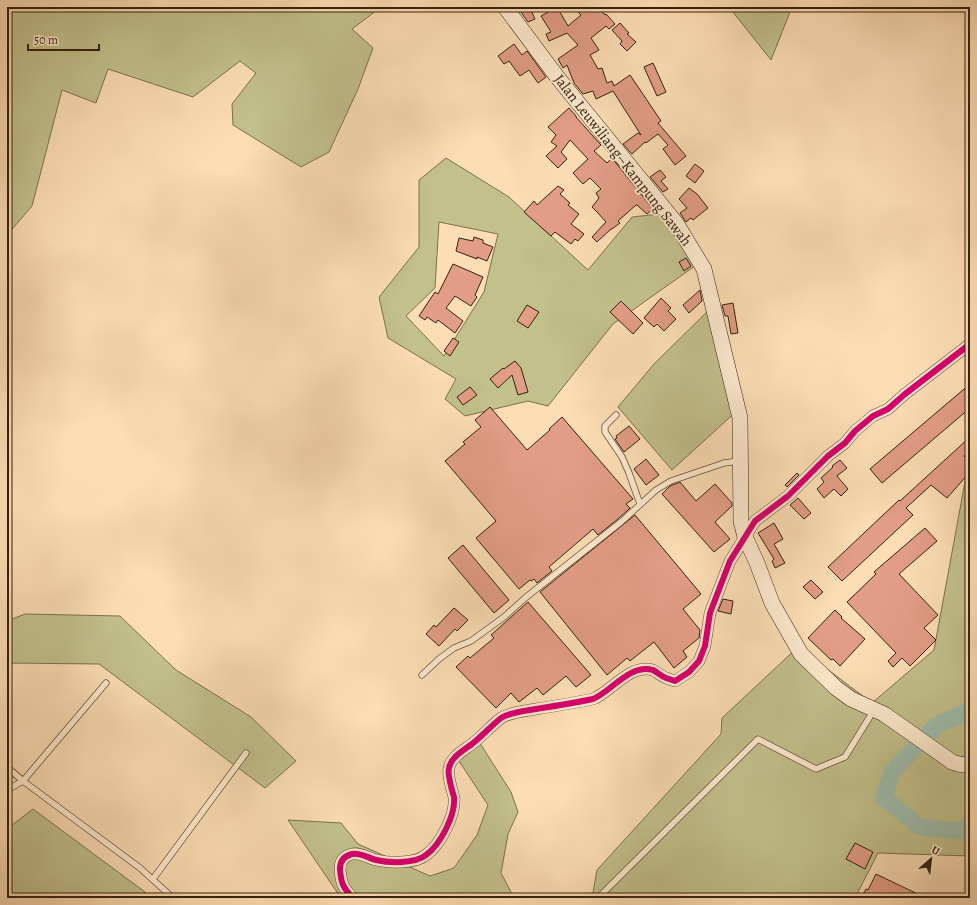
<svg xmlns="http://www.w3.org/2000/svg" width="977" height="905" viewBox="0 0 977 905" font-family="Alegreya,serif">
  <rect width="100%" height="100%" fill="#fcddb4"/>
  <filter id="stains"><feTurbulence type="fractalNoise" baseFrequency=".005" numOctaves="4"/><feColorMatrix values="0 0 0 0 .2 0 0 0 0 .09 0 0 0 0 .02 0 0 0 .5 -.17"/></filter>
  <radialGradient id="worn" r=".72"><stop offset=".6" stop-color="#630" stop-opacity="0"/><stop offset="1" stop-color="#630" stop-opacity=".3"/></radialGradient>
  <g fill="#c2c08b" stroke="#7b704e" fill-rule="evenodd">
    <path d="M 7,7 L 381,7 L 352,29 L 373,48 L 358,89 L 329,152 L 301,167 L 233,125 L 232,104 L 256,73 L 240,61 L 193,97 L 108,69 L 96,103 L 62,90 L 32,206 L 7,235 Z"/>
    <path d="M 729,7 L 792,7 L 771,60 Z"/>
    <path d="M 446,158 L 509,197 L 588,270 L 632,217 L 669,213 L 702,261 L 613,324 L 548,406 L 528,401 L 465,416 L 445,399 L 456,379 L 388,338 L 379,297 L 419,247 L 419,180 ZM 439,222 L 498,234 L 484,292 L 444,356 L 406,316 L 435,288 Z"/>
    <path d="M 716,303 L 739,409 L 672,470 L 618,407 L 654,364 Z"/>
    <path d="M 970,468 L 970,856 L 878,853 L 855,898 L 592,898 L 597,870 L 721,734 L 722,718 L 798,647 L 872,703 L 934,650 L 967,471 Z"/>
    <path d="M 25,614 L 120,616 L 176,670 L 251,717 L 296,761 L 265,788 L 99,664 L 7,663 L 7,621 Z"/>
    <path d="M 476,737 L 511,792 L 518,812 L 508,834 L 501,873 L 512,894 L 523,898 L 341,898 L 288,820 L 341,823 L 358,844 L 430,876 L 454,868 L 477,835 L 488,805 L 453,752 Z"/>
    <path d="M 33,809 L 149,895 L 151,898 L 7,898 L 7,829 Z"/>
  </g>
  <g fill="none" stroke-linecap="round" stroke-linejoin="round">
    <path stroke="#9fbcab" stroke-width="17" d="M 970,710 L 936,726 L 892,772 L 884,798 L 920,827 L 959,831 L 970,825"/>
  </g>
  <g fill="#e29d86" stroke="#342110">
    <path d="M 557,7 L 568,26 L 581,15 L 576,10 L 580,7 L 598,7 L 605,15 L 606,14 L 615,24 L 609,29 L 606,26 L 591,38 L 599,50 L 590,55 L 598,69 L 602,68 L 607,83 L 612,81 L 614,86 L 630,75 L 661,121 L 658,123 L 686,156 L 675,165 L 663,149 L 668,145 L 658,134 L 646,143 L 645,142 L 632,154 L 623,144 L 638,133 L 641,135 L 613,91 L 596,99 L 593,91 L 583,94 L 574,83 L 567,65 L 563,68 L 558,59 L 578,45 L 567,33 L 549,41 L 546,34 L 551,32 L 541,16 Z"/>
    <path d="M 530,8 L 535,19 L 528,22 L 521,12 Z"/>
    <path d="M 620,23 L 629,33 L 627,34 L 636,42 L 627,51 L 620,44 L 622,41 L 612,30 Z"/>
    <path d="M 514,44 L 522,55 L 527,51 L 546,77 L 538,83 L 529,70 L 520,76 L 509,61 L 504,64 L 498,56 Z"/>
    <path d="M 653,63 L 666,92 L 657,96 L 644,67 Z"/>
    <path d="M 569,108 L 576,116 L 576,117 L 601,145 L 594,151 L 607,163 L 612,158 L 653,209 L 647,214 L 637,205 L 636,205 L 618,221 L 620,223 L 612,229 L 611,229 L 597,242 L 592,237 L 606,222 L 598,213 L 592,207 L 599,198 L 596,193 L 601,189 L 590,178 L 583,184 L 573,173 L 588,159 L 570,140 L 561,152 L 567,159 L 558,168 L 546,156 L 557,146 L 551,142 L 556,135 L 548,127 Z"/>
    <path d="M 695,164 L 704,171 L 695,183 L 686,176 Z"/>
    <path d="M 660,170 L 666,177 L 661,181 L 668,189 L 663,192 L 650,177 Z"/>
    <path d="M 558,186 L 564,190 L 560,194 L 570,203 L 568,205 L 579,214 L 571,224 L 584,234 L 578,241 L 575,239 L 571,244 L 555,232 L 551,236 L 524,212 L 534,201 L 537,205 Z"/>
    <path d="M 689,188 L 697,194 L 708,208 L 693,220 L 691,218 L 686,222 L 680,213 L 687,208 L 679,199 Z"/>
    <path d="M 474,237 L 483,240 L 483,243 L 493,247 L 487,261 L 477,257 L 477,259 L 456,251 L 459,238 L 473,241 Z"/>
    <path d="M 686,258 L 691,266 L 684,271 L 679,262 Z"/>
    <path d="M 453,264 L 483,277 L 475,295 L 477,297 L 471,306 L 455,296 L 446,308 L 463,321 L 455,333 L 438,320 L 436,323 L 427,317 L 425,320 L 419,316 L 435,292 L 438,294 Z"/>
    <path d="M 700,290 L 702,301 L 689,313 L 683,305 Z"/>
    <path d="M 661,298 L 671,308 L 668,311 L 676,319 L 664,331 L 657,324 L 654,327 L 644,318 Z"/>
    <path d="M 621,301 L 643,323 L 633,334 L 610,312 Z"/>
    <path d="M 733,303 L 738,333 L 731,334 L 728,316 L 725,316 L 722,305 Z"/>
    <path d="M 527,305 L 539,312 L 528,328 L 517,321 Z"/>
    <path d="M 453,338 L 459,342 L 450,356 L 444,351 Z"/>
    <path d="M 515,361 L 521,368 L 528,392 L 518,395 L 512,375 L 498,388 L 490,379 L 503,368 L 504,369 Z"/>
    <path d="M 970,384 L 970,408 L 882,483 L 870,469 Z"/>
    <path d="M 470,387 L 477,395 L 463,405 L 457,397 Z"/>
    <path d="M 490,407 L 527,450 L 550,430 L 549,429 L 562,417 L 633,499 L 626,504 L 630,508 L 618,519 L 598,535 L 593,529 L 549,567 L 552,571 L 537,583 L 534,579 L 531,581 L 530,580 L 519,589 L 476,538 L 496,521 L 445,461 L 465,444 L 463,442 L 481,427 L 475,420 Z"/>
    <path d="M 629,426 L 640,439 L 624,452 L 615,439 L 617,438 L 616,436 Z"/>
    <path d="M 970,437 L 970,450 L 964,456 L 970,462 L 970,472 L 947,498 L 931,485 L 906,508 L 913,515 L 842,581 L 828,567 L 899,500 L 900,501 Z"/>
    <path d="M 646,459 L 659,475 L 646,485 L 634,469 Z"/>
    <path d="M 840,460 L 847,468 L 837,476 L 848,489 L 841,496 L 834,489 L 824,498 L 817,489 L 824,482 L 821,478 L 833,467 L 832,466 Z"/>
    <path d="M 797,473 L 799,475 L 787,487 L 785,485 Z"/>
    <path d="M 680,482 L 696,501 L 715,484 L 732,503 L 732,506 L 715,522 L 730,539 L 714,552 L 662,494 L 670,486 Z"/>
    <path d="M 798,498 L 811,513 L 804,519 L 790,505 Z"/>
    <path d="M 635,515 L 701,594 L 683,609 L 700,630 L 699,638 L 683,651 L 687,657 L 674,668 L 654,642 L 630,661 L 627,658 L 607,675 L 540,592 Z"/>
    <path d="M 774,523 L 783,539 L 774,544 L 785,563 L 775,568 L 772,561 L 774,559 L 758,533 Z"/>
    <path d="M 925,528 L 937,541 L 899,574 L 938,615 L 924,628 L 936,640 L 910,666 L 902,658 L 893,667 L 888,661 L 896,653 L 847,602 L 876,574 L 874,572 Z"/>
    <path d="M 463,545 L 509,600 L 494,613 L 448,558 Z"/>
    <path d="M 811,580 L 823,592 L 815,599 L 803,587 Z"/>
    <path d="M 723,599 L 733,601 L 731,614 L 718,611 Z"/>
    <path d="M 528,602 L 591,675 L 576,687 L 566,676 L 543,695 L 537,688 L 519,702 L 511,693 L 496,708 L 456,667 L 468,656 L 470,658 L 494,638 L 491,635 Z"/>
    <path d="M 454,608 L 468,620 L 457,631 L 455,629 L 439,646 L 426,634 L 434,625 L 436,627 Z"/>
    <path d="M 835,610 L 842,617 L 841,618 L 865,639 L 840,666 L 833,659 L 831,660 L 808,638 Z"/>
    <path d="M 855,843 L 873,852 L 865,869 L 846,859 Z"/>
    <path d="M 876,874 L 926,898 L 861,898 L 866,889 L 868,890 Z"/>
  </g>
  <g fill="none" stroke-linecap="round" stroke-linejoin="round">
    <g stroke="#665039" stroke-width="7">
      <g id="service">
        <path d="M 616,415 L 605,426 L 605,432 L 622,457 L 629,473 L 640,504"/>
        <path d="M 422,675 L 439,659 L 454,648 L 471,641 L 504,617 L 525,598 L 621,522 L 656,490 L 671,481 L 724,463 L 739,461"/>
        <path d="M 7,767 L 23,781 L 106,683"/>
        <path d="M 7,790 L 23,781 L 140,868 L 173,898"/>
        <path d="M 153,879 L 246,753"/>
        <path d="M 598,898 L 758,739 L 816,769 L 845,757 L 874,710"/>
      </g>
    </g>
    <g stroke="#665039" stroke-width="12">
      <path id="minor" d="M 353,898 C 343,888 341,883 340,869 C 340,861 344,856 352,854 C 360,852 368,858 376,860 C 389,863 415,864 426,855 C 440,845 456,815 454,797 C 452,790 447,775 449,768 C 451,757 464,750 472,744 C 482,736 491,726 501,718 C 510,712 525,711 536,709 C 555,706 574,703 593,699 C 611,692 630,663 653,670 C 657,672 661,676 666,678 C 669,679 672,680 675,681 L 689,672 L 699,661 L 705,646 L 710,613 L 730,561 L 755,521 L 788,496 L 828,456 L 845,443 L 855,431 L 873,416 L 888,409 L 905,394 L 970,344"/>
    </g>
    <g stroke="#342110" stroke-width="16">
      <path id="secondary" d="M 505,7 L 558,78 L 676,223 L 704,269 L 740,418 L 741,521 L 745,537 L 757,563 L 772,603 L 801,654 L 836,688 L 851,699 L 884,714 L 952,762 L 962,765 L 970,764"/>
    </g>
    <use href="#service" stroke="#fde9ce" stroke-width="5.5"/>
    <use href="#minor" stroke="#fde9ce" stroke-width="11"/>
    <use href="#secondary" stroke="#fde9ce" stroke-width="15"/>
    <g stroke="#fde9ce" stroke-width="8">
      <path id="cycleway" d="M 353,898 C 343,888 341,883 340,869 C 340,861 344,856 352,854 C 360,852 368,858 376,860 C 389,863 415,864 426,855 C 440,845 456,815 454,797 C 452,790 447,775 449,768 C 451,757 464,750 472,744 C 482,736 491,726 501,718 C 510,712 525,711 536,709 C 555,706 574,703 593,699 C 611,692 630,663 653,670 C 657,672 661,676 666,678 C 669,679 672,680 675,681 L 689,672 L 699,661 L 705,646 L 710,613 L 730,561 L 755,521 L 788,496 L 828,456 L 845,443 L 855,431 L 873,416 L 888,409 L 905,394 L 970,344"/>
    </g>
    <use href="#cycleway" stroke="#d6006c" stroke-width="6"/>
  </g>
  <g text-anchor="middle" stroke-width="3.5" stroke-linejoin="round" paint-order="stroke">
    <g font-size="15" fill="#342110" stroke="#fde9ce">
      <text transform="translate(623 160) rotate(52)" y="5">Jalan Leuwiliang–Kampung Sawah</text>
    </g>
  </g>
  <rect width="977" height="905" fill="none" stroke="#fcddb4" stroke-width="24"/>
  <rect x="8" y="8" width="961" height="889" fill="none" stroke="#342110" stroke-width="2"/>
  <rect x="12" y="12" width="953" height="881" fill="none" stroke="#342110"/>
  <g transform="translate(931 859) rotate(28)" stroke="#fde9ce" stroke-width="3" paint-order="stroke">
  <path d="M0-3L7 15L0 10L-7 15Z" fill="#342110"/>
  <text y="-6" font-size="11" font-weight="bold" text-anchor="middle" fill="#342110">U</text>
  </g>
  <path d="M28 44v6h71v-6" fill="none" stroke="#342110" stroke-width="2"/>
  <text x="34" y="44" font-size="12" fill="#342110" stroke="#fde9ce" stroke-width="3" paint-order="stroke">50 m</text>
  <rect width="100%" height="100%" filter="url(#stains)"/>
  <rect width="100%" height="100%" fill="url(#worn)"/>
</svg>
